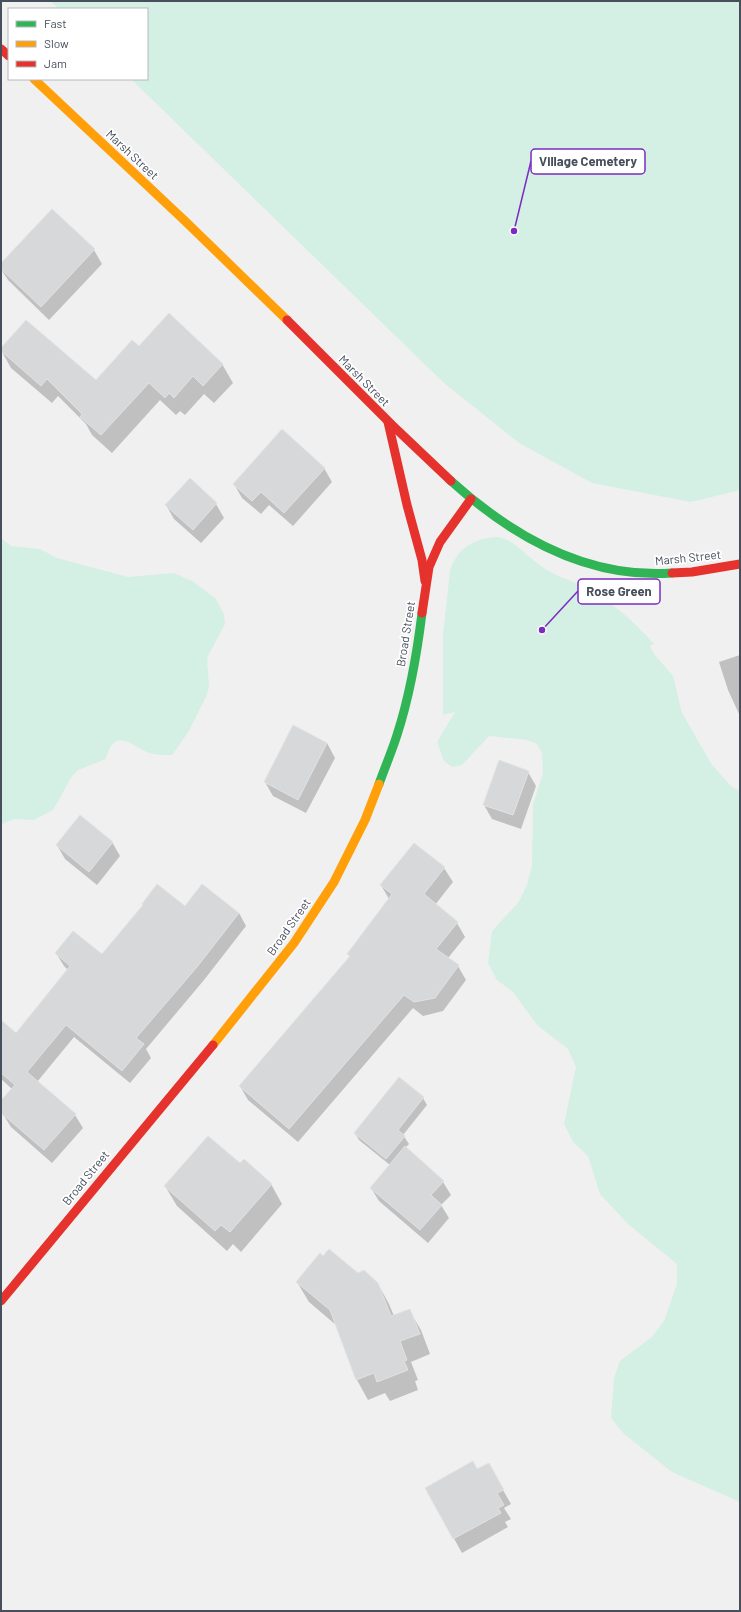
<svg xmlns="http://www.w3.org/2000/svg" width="741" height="1612" viewBox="0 0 741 1612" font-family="Barlow,sans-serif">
  <rect width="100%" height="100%" fill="#f0f0f0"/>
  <g fill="#d4efe4">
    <path d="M 50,1 L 740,1 L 740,490 L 691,502 L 592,483 L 519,443 L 444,383 L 131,79 L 147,79 L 147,9 L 59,9 Z"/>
    <path d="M 498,537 C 516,541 526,556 541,566 C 554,576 571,580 585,587 C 612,601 634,622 654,644 L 650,646 L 654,654 L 673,676 L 682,713 L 712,765 L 732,787 L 740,791 L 740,1502 L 672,1472 L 624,1434 L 611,1418 L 614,1378 L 620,1361 L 652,1337 L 664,1321 L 677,1284 L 677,1264 L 628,1224 L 600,1194 L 588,1156 L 573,1142 L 564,1124 L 576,1067 L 568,1049 L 537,1025 L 513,992 L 497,980 L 488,963 L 492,931 L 518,903 L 527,885 L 532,866 L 533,805 L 543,773 L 542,753 L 537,744 L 528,740 L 489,736 L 462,765 L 452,767 L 444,761 L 437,742 L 455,712 L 443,715 L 443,635 L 450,571 C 457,548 474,538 498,537 Z"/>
    <path d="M 1,538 L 11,546 L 40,549 L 57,558 L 128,577 L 174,573 L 192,581 L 215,598 L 224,614 L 225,624 L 207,658 L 209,687 L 206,697 L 189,731 L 172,755 C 165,755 156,755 149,753 C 131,745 114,726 106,759 L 78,770 L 72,776 L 53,810 L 34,820 L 15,819 L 1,824 Z"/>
  </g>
  <g fill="#0003">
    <path d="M 94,250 L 102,264 L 49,320 L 8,280 L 1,269 L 1,265 Z"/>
    <path d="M 139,347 L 222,364 L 233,383 L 214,403 L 204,394 L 185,415 L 180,411 L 176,415 L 160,400 L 112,453 L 92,435 L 86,424 L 58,396 L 52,403 L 11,368 L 1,350 L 96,381 Z"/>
    <path d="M 324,468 L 332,482 L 293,526 L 269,505 L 261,514 L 242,498 L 234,484 Z"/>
    <path d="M 216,504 L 224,518 L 201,543 L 174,519 L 166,505 Z"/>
    <path d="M 740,655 L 740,716 L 728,690 L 719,662 Z"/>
    <path d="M 294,726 L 327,743 L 335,758 L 306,813 L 273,796 L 265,782 Z"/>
    <path d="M 528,772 L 536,786 L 521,829 L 492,819 L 484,805 Z"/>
    <path d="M 112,842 L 120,856 L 97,885 L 65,859 L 57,845 Z"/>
    <path d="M 414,844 L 444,868 L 453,882 L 435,905 L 457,923 L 465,937 L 448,958 L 458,966 L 466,980 L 443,1011 L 423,1016 L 413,1008 L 298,1142 L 248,1100 L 240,1086 L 350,957 L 349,954 L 389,899 L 381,885 Z"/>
    <path d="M 185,907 L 239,913 L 246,926 L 204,980 L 146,1049 L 151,1058 L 130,1083 L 74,1037 L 37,1082 L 75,1115 L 83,1128 L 52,1163 L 11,1127 L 1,1111 L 1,1102 L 12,1089 L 1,1079 L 1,1021 L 17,1034 L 68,970 L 64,966 L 56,953 L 102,955 Z"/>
    <path d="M 400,1078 L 423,1098 L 427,1105 L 403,1135 L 409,1144 L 405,1148 L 443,1182 L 451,1195 L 441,1205 L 449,1218 L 428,1243 L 379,1201 L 371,1188 L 390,1165 L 359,1140 L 355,1133 Z"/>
    <path d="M 240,1165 L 271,1184 L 282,1204 L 241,1252 L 233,1244 L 227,1251 L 177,1206 L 165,1186 Z"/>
    <path d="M 358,1274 L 378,1284 L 389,1304 L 394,1316 L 409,1310 L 421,1330 L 430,1354 L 411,1362 L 418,1380 L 415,1381 L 418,1390 L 390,1401 L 385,1393 L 368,1400 L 357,1380 L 336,1325 L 309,1302 L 297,1282 Z"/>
    <path d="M 488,1464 L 511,1504 L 504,1508 L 511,1519 L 505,1522 L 508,1527 L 462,1553 L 426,1488 L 477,1470 Z"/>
  </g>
  <g fill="#d7d8da" stroke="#e1e2e3">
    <path d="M 52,209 L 95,249 L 41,307 L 1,269 L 1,263 Z"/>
    <path d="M 169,313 L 223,364 L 203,386 L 193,376 L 174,398 L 169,393 L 165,398 L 149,383 L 101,435 L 80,417 L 82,414 L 47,379 L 41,386 L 1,351 L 1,348 L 26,320 L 96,380 L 132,340 L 139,346 Z"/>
    <path d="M 282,429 L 325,468 L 284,513 L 261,492 L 252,501 L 233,484 Z"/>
    <path d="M 190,478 L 217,503 L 193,530 L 165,505 Z"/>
    <path d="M 293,725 L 327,743 L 298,800 L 264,782 Z"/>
    <path d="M 499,760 L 529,771 L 513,815 L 483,805 Z"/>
    <path d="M 80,815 L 113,842 L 89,872 L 56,845 Z"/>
    <path d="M 414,843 L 445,867 L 424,894 L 458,922 L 436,949 L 459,965 L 435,998 L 414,1002 L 404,995 L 289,1129 L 239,1086 L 350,956 L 347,954 L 392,894 L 380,885 Z"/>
    <path d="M 157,884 L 185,906 L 202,884 L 239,913 L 197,967 L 136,1038 L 144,1044 L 122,1071 L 66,1025 L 27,1072 L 76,1114 L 44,1150 L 1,1113 L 1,1100 L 15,1085 L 1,1073 L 1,1020 L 16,1033 L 70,966 L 55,953 L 73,931 L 102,954 L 143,905 L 142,904 Z"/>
    <path d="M 399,1077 L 424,1097 L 398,1130 L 405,1136 L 386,1159 L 354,1133 Z"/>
    <path d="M 208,1136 L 240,1163 L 244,1159 L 272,1184 L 230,1232 L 221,1225 L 215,1231 L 164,1186 Z"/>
    <path d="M 405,1146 L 444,1181 L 431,1195 L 442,1205 L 420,1230 L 370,1188 Z"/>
    <path d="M 329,1249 L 358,1273 L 364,1270 L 378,1283 L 391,1316 L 410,1309 L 420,1334 L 400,1341 L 407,1360 L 404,1361 L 408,1370 L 377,1382 L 374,1373 L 356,1380 L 330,1310 L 296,1282 L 320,1253 L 323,1256 Z"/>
    <path d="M 473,1461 L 477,1469 L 489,1463 L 504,1490 L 497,1493 L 504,1505 L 498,1508 L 501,1513 L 453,1539 L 425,1488 Z"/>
  </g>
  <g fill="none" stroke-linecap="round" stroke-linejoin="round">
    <g stroke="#30b455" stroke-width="9">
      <path d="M 451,481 C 512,536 586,579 672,573"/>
      <path d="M 379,784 C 385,767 392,751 397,735 C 410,695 417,654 422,613"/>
    </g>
    <g stroke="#ff9f0a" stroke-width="9">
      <path d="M 34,79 L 185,221 L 287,320"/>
      <path d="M 213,1045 L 294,943 L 334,882 L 365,820 L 379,784"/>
    </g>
    <g stroke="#e5322d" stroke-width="9">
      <path d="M 1,49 L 9,56"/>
      <path d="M 287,320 L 392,425 L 451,481"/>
      <path d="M 388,422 L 407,505 L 422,560 L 425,581"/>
      <path d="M 672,573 L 692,572 L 740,564"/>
      <path d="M 422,613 L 429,567 L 440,542 L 471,499"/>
      <path d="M 1,1301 L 213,1045"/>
    </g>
  </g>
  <g text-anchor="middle" stroke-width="3.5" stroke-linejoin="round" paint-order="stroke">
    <g font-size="12" fill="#474e5c" stroke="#fff">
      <text transform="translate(132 155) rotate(43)" y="4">Marsh Street</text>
      <text transform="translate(364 381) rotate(45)" y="4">Marsh Street</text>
      <text transform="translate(688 558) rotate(-6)" y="4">Marsh Street</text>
      <text transform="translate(406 634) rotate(-81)" y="4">Broad Street</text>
      <text transform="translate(289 927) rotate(-55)" y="4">Broad Street</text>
      <text transform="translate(86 1178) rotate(-51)" y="4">Broad Street</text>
    </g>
  </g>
  <path fill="none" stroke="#7b2cbf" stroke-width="1.5" d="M514 231L531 161M542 630L578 591"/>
  <g fill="#7b2cbf" stroke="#fff" stroke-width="1.5">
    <circle cx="514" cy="231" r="4"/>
    <circle cx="542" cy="630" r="4"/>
  </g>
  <g fill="#fff" stroke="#7b2cbf" stroke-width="1.5">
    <rect x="531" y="149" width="114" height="25" rx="4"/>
    <rect x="578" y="579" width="82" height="25" rx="4"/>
  </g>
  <g font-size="13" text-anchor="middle" font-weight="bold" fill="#474e5c">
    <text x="588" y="166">Village Cemetery</text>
    <text x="619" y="596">Rose Green</text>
  </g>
  <rect width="741" height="1612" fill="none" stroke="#474e5c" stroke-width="4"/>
  <rect x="8" y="8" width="140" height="72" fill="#ffffff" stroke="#b5b8be"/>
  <rect x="16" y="21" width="20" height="6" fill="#30b455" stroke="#b5b8be"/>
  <text x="44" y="28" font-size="12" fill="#474e5c">Fast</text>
  <rect x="16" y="41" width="20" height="6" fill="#ff9f0a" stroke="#b5b8be"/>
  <text x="44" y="48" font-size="12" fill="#474e5c">Slow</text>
  <rect x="16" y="61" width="20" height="6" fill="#e5322d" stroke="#b5b8be"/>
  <text x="44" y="68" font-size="12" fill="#474e5c">Jam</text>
</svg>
